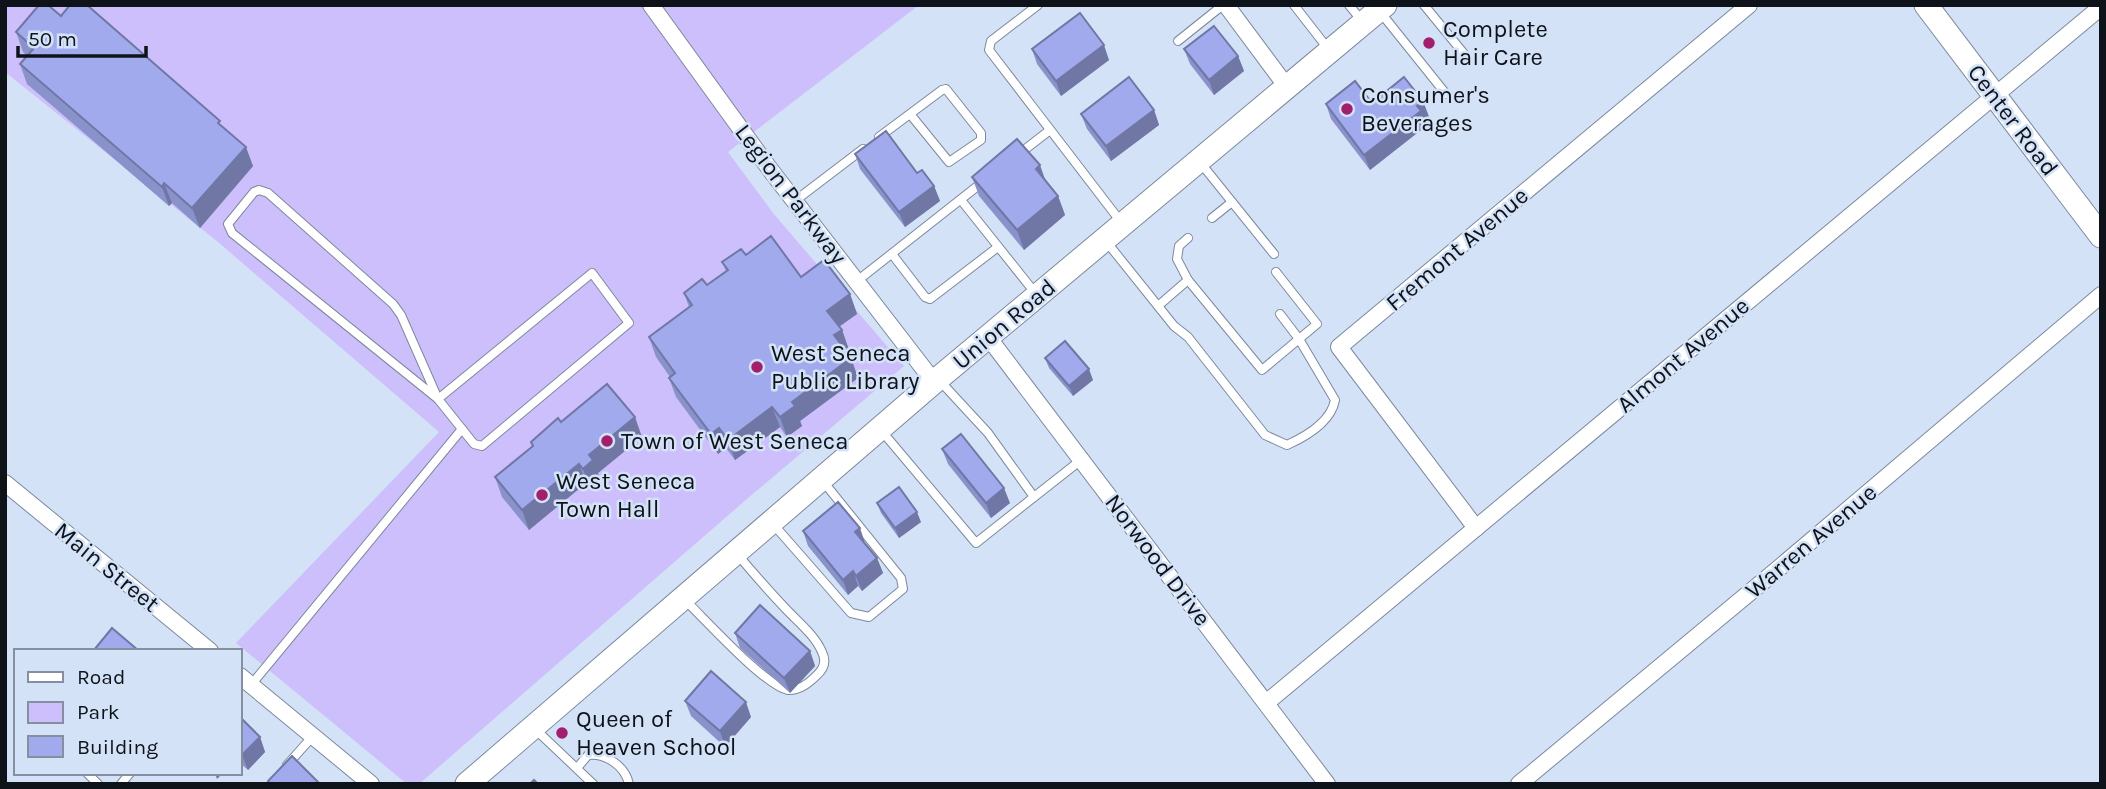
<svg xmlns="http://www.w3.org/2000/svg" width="2106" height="789" viewBox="0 0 2106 789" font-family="Karla,sans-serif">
  <rect width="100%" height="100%" fill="#d4e2f7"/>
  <path fill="#cdbefc" d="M 5,5 L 919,5 L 728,152 L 773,213 L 904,366 L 748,498 L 419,784 L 407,784 L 236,643 L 439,432 L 218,242 L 5,72 Z"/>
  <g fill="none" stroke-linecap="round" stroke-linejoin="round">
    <g stroke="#7c899c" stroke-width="10">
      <g id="lane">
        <path d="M 1038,5 L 991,41 L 989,50 L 1121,222"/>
        <path d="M 1294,5 L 1329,50"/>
        <path d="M 1349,5 L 1362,21"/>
        <path d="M 1424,5 L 1465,55"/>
        <path d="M 1381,13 L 1446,94"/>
        <path d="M 1178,41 L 1223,5"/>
        <path d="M 879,137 L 942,90 L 946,89 L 981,133 L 981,140 L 949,162 L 910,114"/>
        <path d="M 1019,154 L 1050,130"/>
        <path d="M 1199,161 L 1274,254"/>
        <path d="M 259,190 L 268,193 L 393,304 L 401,315 L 438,399 L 232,233 L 228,224 L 254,192 Z"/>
        <path d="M 796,200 L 863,149"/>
        <path d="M 961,200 L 1036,294"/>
        <path d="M 1212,218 L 1232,202"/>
        <path d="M 1188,238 L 1179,246 L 1177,259 L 1188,280 L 1262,370 L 1317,324 L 1276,272"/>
        <path d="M 1105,240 L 1174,326 L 1188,337 L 1265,435 L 1287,445 C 1307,436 1331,422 1335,400 L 1299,339 L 1280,314"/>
        <path d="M 892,254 L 925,297 L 930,299 L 998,247"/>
        <path d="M 592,273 L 629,323 L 482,446 L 474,444 L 438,399 Z"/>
        <path d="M 857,281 L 984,181"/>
        <path d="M 1158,306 L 1188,280"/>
        <path d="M 880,429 L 976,543 L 1034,497 L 988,433 L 940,381"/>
        <path d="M 1034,497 L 1081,460"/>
        <path d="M 774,525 L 851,613 L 869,617 L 903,589 L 901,578 L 822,480"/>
        <path d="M 684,599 C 704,618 765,686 788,690 C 799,691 809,683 816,676 C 823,670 827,662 822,652 C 815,635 797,621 784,607 C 769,591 753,573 738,555"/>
        <path d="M 251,685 L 462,429"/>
        <path d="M 534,728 L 593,784"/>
        <path d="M 287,765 L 313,736"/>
        <path d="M 577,768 L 588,755 C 606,753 625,766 629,784"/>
        <path d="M 87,773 L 98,784"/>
        <path d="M 121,784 L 130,773"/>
      </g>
    </g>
    <g stroke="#7c899c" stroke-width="18">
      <g id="street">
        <path d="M 651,5 L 769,168 L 934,382"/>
        <path d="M 1226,5 L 1287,87"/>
        <path d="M 988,337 L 1327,784"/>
        <path d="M 5,483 L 210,651"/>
        <path d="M 1476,528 L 1339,347 L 1749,5"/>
        <path d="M 240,676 L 371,784"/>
        <path d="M 1266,703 L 2101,7"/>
        <path d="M 1519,784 L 1772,574 L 2101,295"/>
      </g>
    </g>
    <g stroke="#7c899c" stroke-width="25">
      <g id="secondary">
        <path d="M 1926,5 L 2101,236"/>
        <path d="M 467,784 L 934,382 L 1385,5"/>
      </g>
    </g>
    <use href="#lane" stroke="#fff" stroke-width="8"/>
    <use href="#street" stroke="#fff" stroke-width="16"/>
    <use href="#secondary" stroke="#fff" stroke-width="23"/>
  </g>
  <g fill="#8a92cb">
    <path d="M 61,16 L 221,125 L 253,166 L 200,228 L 172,203 L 169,206 L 27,84 L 20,64 L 27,56 L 23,52 L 16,32 Z"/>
    <path d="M 1032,49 L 1109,60 L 1061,96 L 1037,64 Z"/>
    <path d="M 1184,49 L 1238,56 L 1244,71 L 1214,95 L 1190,64 Z"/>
    <path d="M 1423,101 L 1429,117 L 1424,120 L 1426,126 L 1370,170 L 1331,119 L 1326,104 Z"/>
    <path d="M 1154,110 L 1159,125 L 1111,161 L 1087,129 L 1081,114 Z"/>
    <path d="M 855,154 L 917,173 L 934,186 L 940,201 L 905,227 L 860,169 Z"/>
    <path d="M 972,177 L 1045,180 L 1058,196 L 1065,215 L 1024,250 L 979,196 Z"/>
    <path d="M 746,255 L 801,277 L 850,294 L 857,314 L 839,327 L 842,330 L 849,350 L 846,351 L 851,358 L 858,378 L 800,421 L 802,426 L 787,437 L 780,427 L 735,460 L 726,448 L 718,454 L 676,397 L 669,378 L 670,377 L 656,357 L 649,337 L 689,307 L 684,293 L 707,285 L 726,271 L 722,262 Z"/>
    <path d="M 1045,358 L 1093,380 L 1073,396 L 1049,368 Z"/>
    <path d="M 561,422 L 642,437 L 598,473 L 600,480 L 590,489 L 586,483 L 529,530 L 502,497 L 495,477 L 532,447 L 531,442 Z"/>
    <path d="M 942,449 L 1010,503 L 991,518 L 948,464 Z"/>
    <path d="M 877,503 L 921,522 L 899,538 L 881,513 Z"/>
    <path d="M 803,531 L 865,543 L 877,558 L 883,573 L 862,591 L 858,586 L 848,595 L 808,546 Z"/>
    <path d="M 735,633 L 810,651 L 815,666 L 790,693 L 740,648 Z"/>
    <path d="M 685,701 L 751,717 L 725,747 L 691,716 Z"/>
    <path d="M 240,717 L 260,737 L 265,752 L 248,770 L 240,763 Z"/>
  </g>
  <g fill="#7077a5">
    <path d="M 1104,45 L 1109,60 L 1061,96 L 1056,81 Z"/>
    <path d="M 1238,56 L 1244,71 L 1214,95 L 1209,80 Z"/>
    <path d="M 1423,101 L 1429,117 L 1424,120 L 1426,126 L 1370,170 L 1364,155 Z"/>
    <path d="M 1154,110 L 1159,125 L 1111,161 L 1106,146 Z"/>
    <path d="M 246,147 L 253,166 L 200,228 L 192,208 Z"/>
    <path d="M 1040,165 L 1047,185 L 1036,169 Z"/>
    <path d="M 164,183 L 172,203 L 169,206 L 162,187 Z"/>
    <path d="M 934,186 L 940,201 L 905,227 L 899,212 Z"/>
    <path d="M 1058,196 L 1065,215 L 1024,250 L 1017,230 Z"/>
    <path d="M 850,294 L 857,314 L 834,330 L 827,311 Z"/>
    <path d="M 842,330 L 849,350 L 841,355 L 834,335 Z"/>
    <path d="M 851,358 L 858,378 L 800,421 L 802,426 L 787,437 L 780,417 L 792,402 Z"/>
    <path d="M 1089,369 L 1093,380 L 1073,396 L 1069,386 Z"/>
    <path d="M 772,407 L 780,427 L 735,460 L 728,440 Z"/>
    <path d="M 635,417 L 642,437 L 598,473 L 600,480 L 590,489 L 583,469 L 589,455 Z"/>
    <path d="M 719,428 L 726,448 L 718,454 L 711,434 Z"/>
    <path d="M 579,464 L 586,483 L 529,530 L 522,510 Z"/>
    <path d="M 1004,488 L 1010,503 L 991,518 L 986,503 Z"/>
    <path d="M 917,512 L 921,522 L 899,538 L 895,528 Z"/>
    <path d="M 860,528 L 865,543 L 860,547 L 855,532 Z"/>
    <path d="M 877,558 L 883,573 L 862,591 L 856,576 Z"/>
    <path d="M 853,571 L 858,586 L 848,595 L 843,580 Z"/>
    <path d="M 810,651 L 815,666 L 790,693 L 784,678 Z"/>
    <path d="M 746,702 L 751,717 L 725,747 L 720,731 Z"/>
    <path d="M 260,737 L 265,752 L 248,770 L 242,755 Z"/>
    <path d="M 215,773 L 223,773 L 217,779 Z"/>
  </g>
  <g fill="#a0aaec" stroke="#7077a5" stroke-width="2">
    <path d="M 39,5 L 48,5 L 61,16 L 70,5 L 87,5 L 220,121 L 218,123 L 246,147 L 192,208 L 164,183 L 162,187 L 20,64 L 34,48 L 16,32 Z"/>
    <path d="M 1080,13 L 1104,45 L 1056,81 L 1032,49 Z"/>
    <path d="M 1214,26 L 1238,56 L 1209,80 L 1184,49 Z"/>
    <path d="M 1129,77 L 1154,110 L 1106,146 L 1081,114 Z"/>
    <path d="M 1404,77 L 1423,101 L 1417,106 L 1421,111 L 1364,155 L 1326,104 L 1355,81 L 1372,103 Z"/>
    <path d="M 886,131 L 917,173 L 922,170 L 934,186 L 899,212 L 855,154 Z"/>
    <path d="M 1017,139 L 1040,165 L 1036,169 L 1058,196 L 1017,230 L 972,177 Z"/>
    <path d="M 771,236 L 801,277 L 824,260 L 850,294 L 827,311 L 842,330 L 834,335 L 851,358 L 792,402 L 795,406 L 780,417 L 772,407 L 728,440 L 719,428 L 711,434 L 669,378 L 675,373 L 649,337 L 692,305 L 684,293 L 702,279 L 707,285 L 728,270 L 722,262 L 741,249 L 746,255 Z"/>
    <path d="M 1065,341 L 1089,369 L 1069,386 L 1045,358 Z"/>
    <path d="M 607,384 L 635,417 L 589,455 L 593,460 L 583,469 L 579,464 L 522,510 L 495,477 L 533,446 L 531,442 L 558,418 L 561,422 Z"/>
    <path d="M 961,434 L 1004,488 L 986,503 L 942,449 Z"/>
    <path d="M 899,487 L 917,512 L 895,528 L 877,503 Z"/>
    <path d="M 838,502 L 860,528 L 855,532 L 877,558 L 856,576 L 853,571 L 843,580 L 803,531 Z"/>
    <path d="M 760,605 L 810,651 L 784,678 L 735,633 Z"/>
    <path d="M 112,628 L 139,651 L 95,651 L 94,650 Z"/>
    <path d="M 711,671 L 746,702 L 720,731 L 685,701 Z"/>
    <path d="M 240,717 L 260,737 L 242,755 L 240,753 Z"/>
    <path d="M 292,756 L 320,784 L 270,784 L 268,781 Z"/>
    <path d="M 534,780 L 538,784 L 530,784 Z"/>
  </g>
  <g fill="#a21f6e" stroke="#d4e2f7" stroke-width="2.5">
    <circle cx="1429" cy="43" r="7"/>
    <circle cx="1347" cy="109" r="7"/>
    <circle cx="757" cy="367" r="7"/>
    <circle cx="607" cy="441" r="7"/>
    <circle cx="542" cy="495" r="7"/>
    <circle cx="562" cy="733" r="7"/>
  </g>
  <g text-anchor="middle" stroke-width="5" stroke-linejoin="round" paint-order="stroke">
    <g font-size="24" fill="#0e131a" stroke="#d4e2f7" text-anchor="start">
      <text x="1443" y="37">Complete<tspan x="1443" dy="28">Hair Care</tspan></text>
      <text x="1361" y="103">Consumer's<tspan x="1361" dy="28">Beverages</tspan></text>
      <text x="771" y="361">West Seneca<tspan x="771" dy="28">Public Library</tspan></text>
      <text x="621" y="449">Town of West Seneca</text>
      <text x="556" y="489">West Seneca<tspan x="556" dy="28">Town Hall</tspan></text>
      <text x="576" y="727">Queen of<tspan x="576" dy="28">Heaven School</tspan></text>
    </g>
    <g font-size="24" fill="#0e131a" stroke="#d4e2f7">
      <text transform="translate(2013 120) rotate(53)" y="8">Center Road</text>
      <text transform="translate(791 194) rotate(53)" y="8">Legion Parkway</text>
      <text transform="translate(1457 249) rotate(-40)" y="8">Fremont Avenue</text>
      <text transform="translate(1004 324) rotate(-40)" y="8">Union Road</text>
      <text transform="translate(1683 355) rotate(-40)" y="8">Almont Avenue</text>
      <text transform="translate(1811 541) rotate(-40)" y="8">Warren Avenue</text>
      <text transform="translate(1158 560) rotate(53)" y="8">Norwood Drive</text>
      <text transform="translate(107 567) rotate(39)" y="8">Main Street</text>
    </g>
  </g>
  <rect width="2106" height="789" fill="none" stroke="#0e131a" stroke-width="14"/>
  <rect x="14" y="649" width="228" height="126" fill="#d4e2f7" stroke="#858f9f" stroke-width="2"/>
  <rect x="28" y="672" width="35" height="10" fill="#ffffff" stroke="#858f9f" stroke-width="2"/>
  <text x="77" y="684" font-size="21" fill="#0e131a">Road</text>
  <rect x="28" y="702" width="35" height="21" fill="#cdbefc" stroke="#858f9f" stroke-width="2"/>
  <text x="77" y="719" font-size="21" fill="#0e131a">Park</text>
  <rect x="28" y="736" width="35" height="21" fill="#a0aaec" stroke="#858f9f" stroke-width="2"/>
  <text x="77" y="754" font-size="21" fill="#0e131a">Building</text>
  <path d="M18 46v10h128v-10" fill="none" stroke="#0e131a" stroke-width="3.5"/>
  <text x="28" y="46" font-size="21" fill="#0e131a" stroke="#d4e2f7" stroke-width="5" paint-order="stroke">50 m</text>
</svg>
